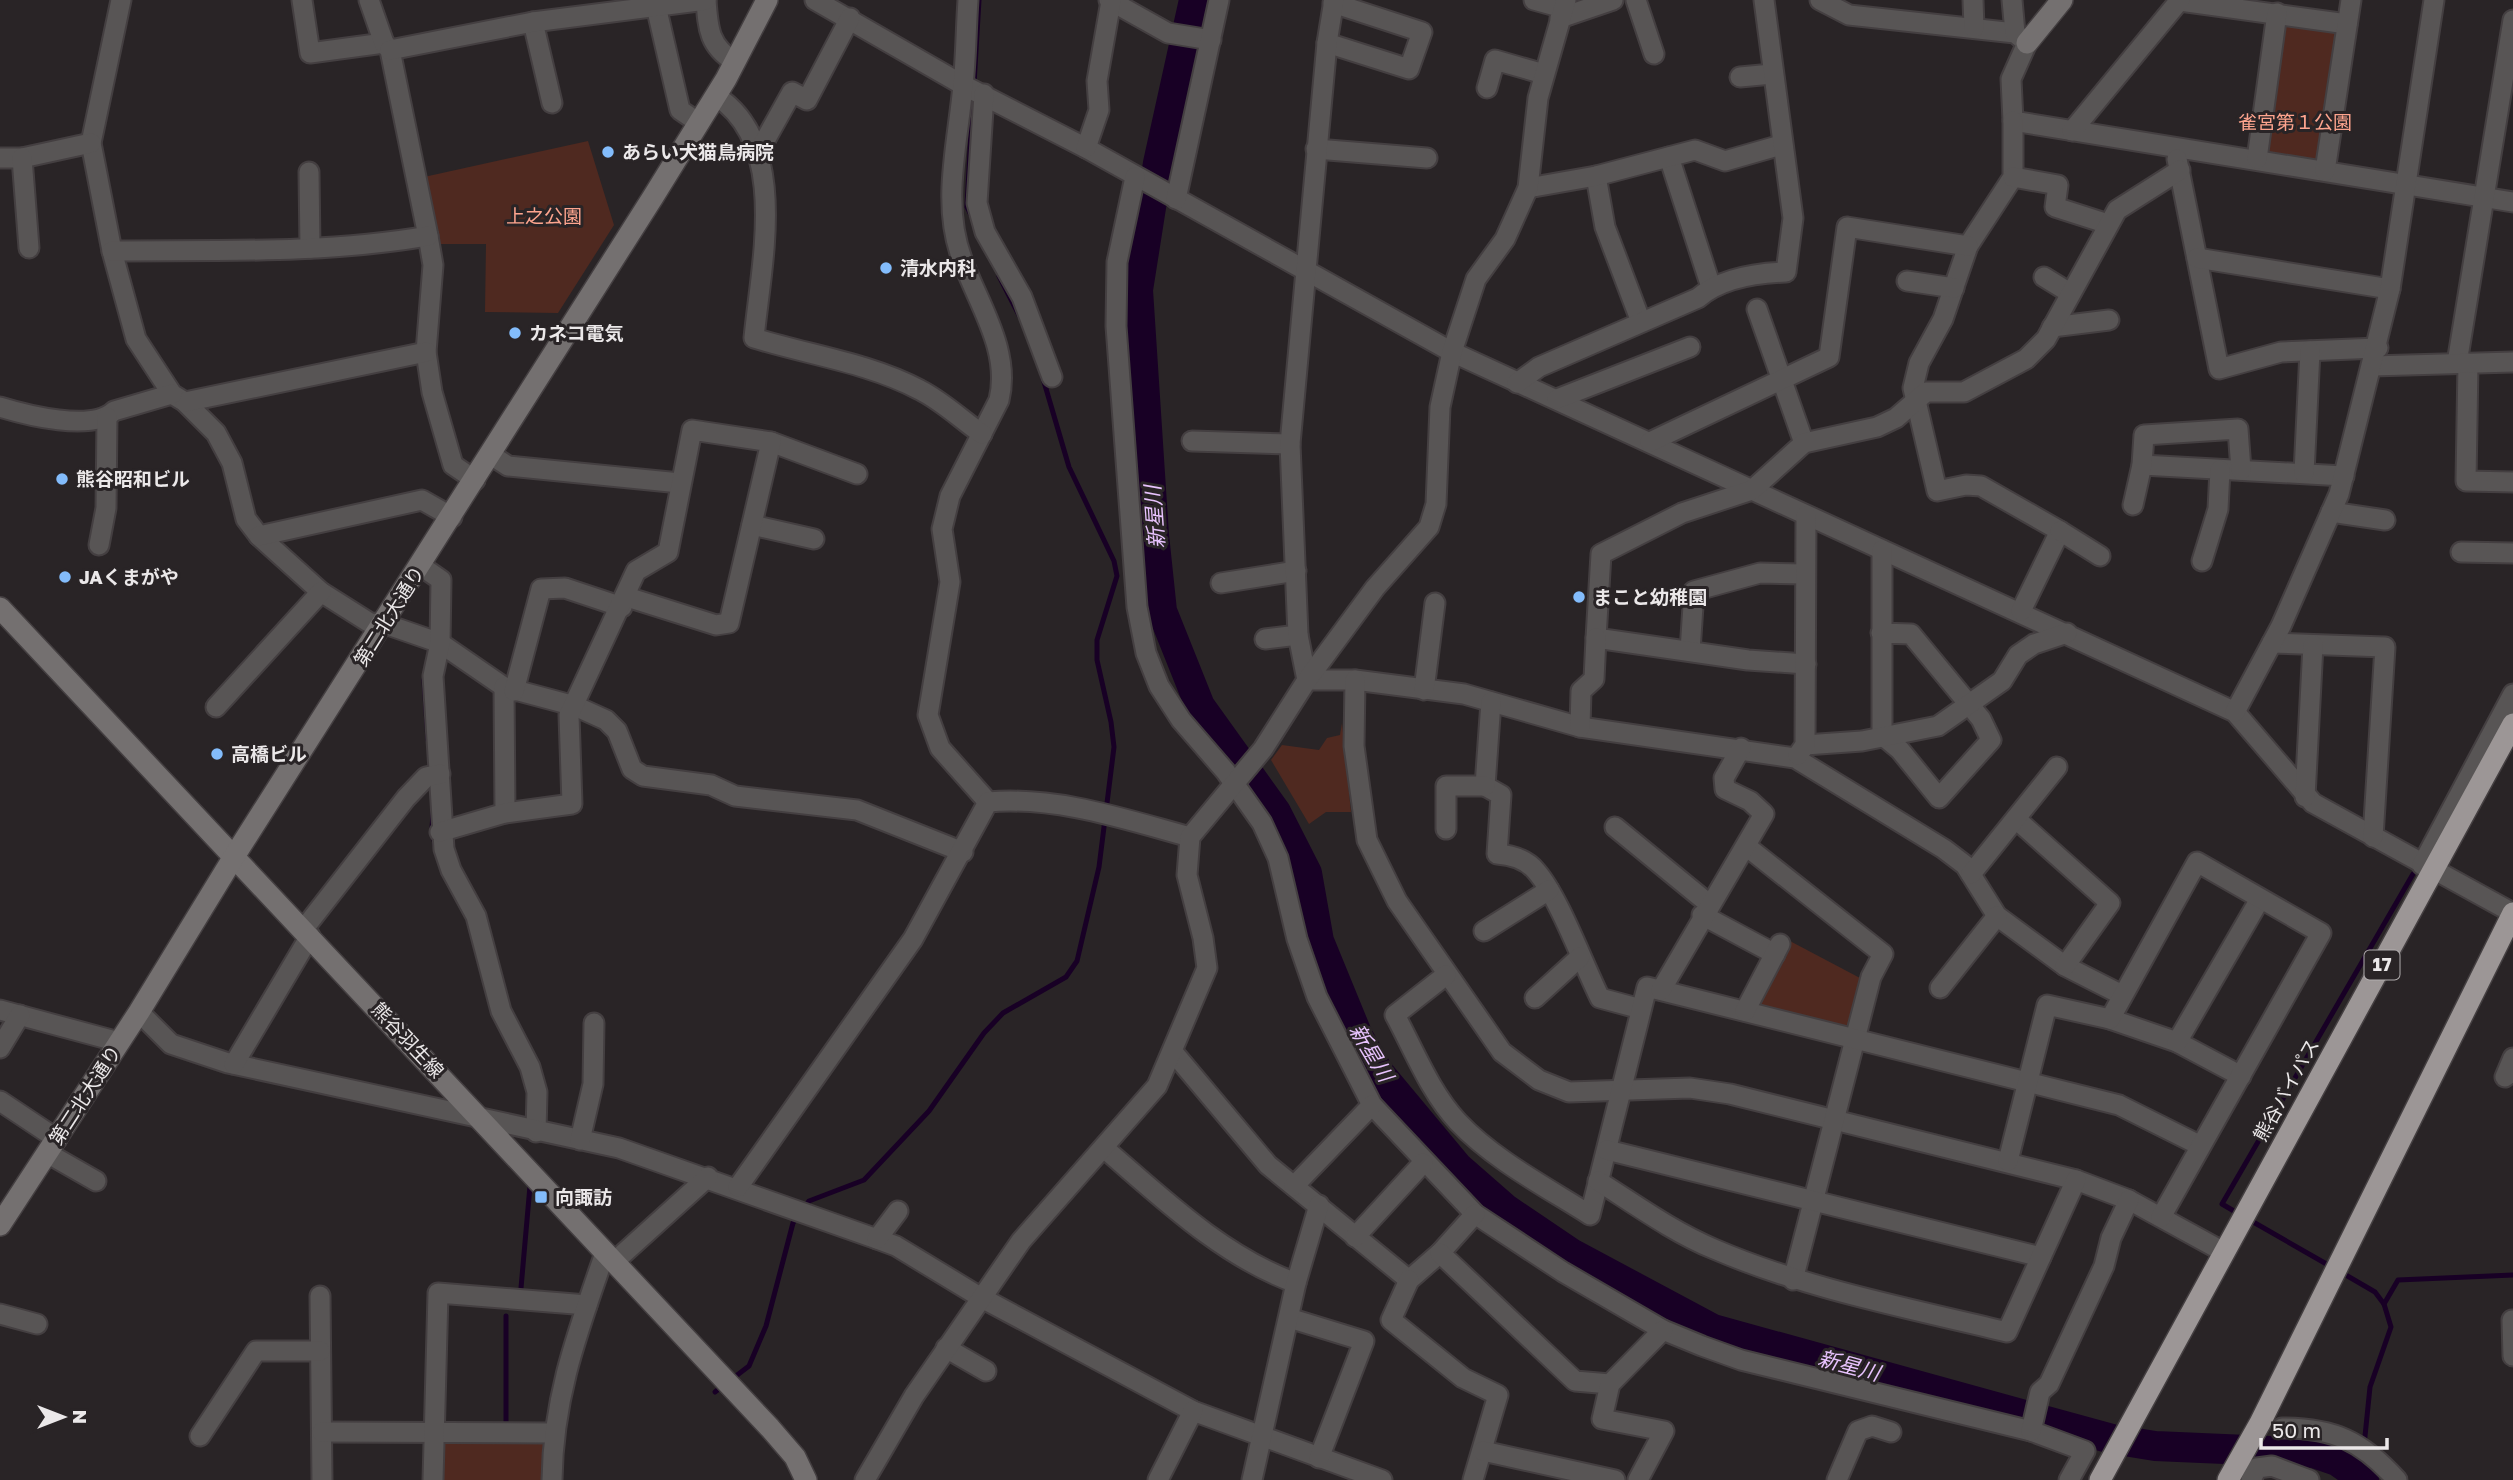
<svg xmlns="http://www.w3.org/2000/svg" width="2513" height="1480" viewBox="0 0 2513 1480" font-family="'Golos Text','Noto Sans JP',sans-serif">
  <rect width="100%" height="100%" fill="#292426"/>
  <g fill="#4f2920">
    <path d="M 2281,21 L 2340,30 L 2320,162 L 2258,153 Z"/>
    <path d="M 588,141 L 614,225 L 558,313 L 485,312 L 486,244 L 437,244 L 424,177 Z"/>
    <path d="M 1342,723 L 1351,812 L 1326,812 L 1309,824 L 1271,760 L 1282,745 L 1319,750 L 1327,738 L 1340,735 Z"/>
    <path d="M 1788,940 L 1860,978 L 1848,1029 L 1753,1005 Z"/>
    <path d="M 440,1442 L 543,1444 L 542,1480 L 441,1480 Z"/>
  </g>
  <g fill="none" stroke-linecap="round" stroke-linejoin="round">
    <g stroke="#180025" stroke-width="5">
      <path d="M 974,84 L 979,0"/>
      <path d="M 973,219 L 967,207 L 973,94"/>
      <path d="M 999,276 L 1020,317"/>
      <path d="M 424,680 L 428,740"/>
      <path d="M 433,813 L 432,829 L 437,855"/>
      <path d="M 804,1208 L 809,1201 L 864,1180 L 929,1111 L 984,1033 L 1003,1013 L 1066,977 L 1077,961 L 1099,867 L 1114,747 L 1111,722 L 1097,660 L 1097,640 L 1117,576 L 1114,561 L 1069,467 L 1042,375"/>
      <path d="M 2239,1214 L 2222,1204 L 2413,874"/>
      <path d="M 2248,1219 L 2330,1266"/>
      <path d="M 2339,1271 L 2375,1292 L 2384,1304 L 2391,1327 L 2370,1387 L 2364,1446"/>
      <path d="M 521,1288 L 530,1186"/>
      <path d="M 2384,1304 L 2398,1280 L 2513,1275"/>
      <path d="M 732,1379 L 749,1366 L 766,1326 L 793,1223 L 798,1216"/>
      <path d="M 715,1392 L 724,1385"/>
      <path d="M 506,1428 L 506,1316"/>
      <path d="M 2357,1473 L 2361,1455"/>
    </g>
    <path stroke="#180025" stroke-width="30" d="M 1194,0 L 1158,163 L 1138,290 L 1154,535 L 1162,611 L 1200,706 L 1276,812 L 1307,873 L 1319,941 L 1358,1036 L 1378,1071 L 1458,1167 L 1506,1209 L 1571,1253 L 1713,1329 L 2112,1439 L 2155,1446 L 2314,1453 L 2337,1461 L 2364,1480"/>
    <g stroke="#443f41" stroke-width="23">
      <g id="street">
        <path d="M 121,0 L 91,143 L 112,251 L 136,339 L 172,394 L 185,402 L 216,433 L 232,463 L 246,519 L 259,536 L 321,592 L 370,623 L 385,624 L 440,643 L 504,687 L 575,706 L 606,720 L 617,731 L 632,769 L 643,776 L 711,785 L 735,796 L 857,810 L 963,852"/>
        <path d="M 302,0 L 310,53 L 384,43"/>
        <path d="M 369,0 L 384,43 L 390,50 L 428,236 L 433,265 L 426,352 L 432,392 L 453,465 L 475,480"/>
        <path d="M 706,0 C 708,29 709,46 735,62"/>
        <path d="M 815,0 L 963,85 L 1086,148 L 1452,352 L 2235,712 L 2313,803 L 2513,913"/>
        <path d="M 968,0 C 966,28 966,57 963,85 C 958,143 941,203 962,259 C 978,304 1011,350 999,400 L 950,496 L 942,529 L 950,582 L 928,715 L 940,748 L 988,802"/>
        <path d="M 1109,0 L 1168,33 L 1211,40"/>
        <path d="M 1534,0 L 1563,8"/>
        <path d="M 1636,0 L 1654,54"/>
        <path d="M 1820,0 L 1849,15 L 2015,33 L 2027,43 L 2011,79 L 2013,121 L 2513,202"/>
        <path d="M 1973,0 L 1974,28"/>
        <path d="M 2012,0 L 2015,33"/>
        <path d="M 2180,1 L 2347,24"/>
        <path d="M 656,6 L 680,110 L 699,123"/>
        <path d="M 1560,18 L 1613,0"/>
        <path d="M 533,22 L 552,103"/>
        <path d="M 1327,43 L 1409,69 L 1422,32 L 1333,3"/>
        <path d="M 390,50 L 533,22 L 706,0"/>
        <path d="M 1740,77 L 1772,74"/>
        <path d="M 1487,88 L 1495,60 L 1544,74"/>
        <path d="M 984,94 L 977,203 L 985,232 L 1022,297 L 1052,377"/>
        <path d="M 716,96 C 790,143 761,264 754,338 C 809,355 869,363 920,390 C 942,401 962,420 982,434"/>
        <path d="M 2013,121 L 2013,177 L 1968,246 L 1943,319 L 1919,363 L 1913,388 L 1937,491 L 1966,485 L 1981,486 L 2060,531 L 2021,611"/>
        <path d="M 2072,131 L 2180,0"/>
        <path d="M 1086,148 L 1099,110 L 1097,81 L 1111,1"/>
        <path d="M 1316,149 L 1427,158"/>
        <path d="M 758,153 L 792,92 L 807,100 L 850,18"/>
        <path d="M 1669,157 L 1711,287"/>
        <path d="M 0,158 L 22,158 L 91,143"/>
        <path d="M 22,158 L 29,248"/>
        <path d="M 2177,159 L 2219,369 L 2281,352 L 2378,348"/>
        <path d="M 2257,159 L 2277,13"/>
        <path d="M 2325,171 L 2351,0"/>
        <path d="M 309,172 L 310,248"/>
        <path d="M 1596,176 L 1605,227 L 1641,322"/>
        <path d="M 1135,177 L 1117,262 L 1116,326 L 1137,607 L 1146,653 L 1159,686 L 1181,720 L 1226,772 L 1262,823 L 1278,858 L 1297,939 L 1317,997 L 1372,1105 L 1475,1214 L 1563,1272 L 1663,1330 L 1702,1346 L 1741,1360 L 2031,1431 L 2085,1451 L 2069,1480"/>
        <path d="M 2013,177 L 2058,185 L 2055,207 L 2108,224"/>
        <path d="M 1528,188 L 1596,176 L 1695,150 L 1725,161 L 1781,145"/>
        <path d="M 1176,199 L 1219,0"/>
        <path d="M 112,251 C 217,250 324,254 428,236"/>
        <path d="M 2197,258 L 2390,289"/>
        <path d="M 2044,277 L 2070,293"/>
        <path d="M 1907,281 L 1954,288"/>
        <path d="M 1757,309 L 1804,443"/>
        <path d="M 2052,327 L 2109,320"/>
        <path d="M 2457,363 L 2513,20"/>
        <path d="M 2468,363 L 2466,481 L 2513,482"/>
        <path d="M 2372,366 L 2513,362"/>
        <path d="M 1517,383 L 1539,367 L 1698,298 C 1721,278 1756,273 1786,272 L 1793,218 L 1764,0"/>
        <path d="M 1557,399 L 1690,347"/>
        <path d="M 185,402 L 426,352"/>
        <path d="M 0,407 C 26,415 92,432 114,411 L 172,394"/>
        <path d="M 1192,441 L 1290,444"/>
        <path d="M 771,442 L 857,474"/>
        <path d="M 1650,442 L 1829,357 L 1847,227 L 1968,246"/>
        <path d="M 491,455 L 508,466 L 680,483"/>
        <path d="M 2142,465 L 2344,476"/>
        <path d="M 2304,473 L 2310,351"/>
        <path d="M 2133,505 L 2142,465 L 2144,435 L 2238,429 L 2241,470"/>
        <path d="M 2331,512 L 2385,520"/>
        <path d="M 752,525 L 814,539"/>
        <path d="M 2060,531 L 2100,556"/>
        <path d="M 259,536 L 422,500 L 452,517"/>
        <path d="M 99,545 L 106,508 L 107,417"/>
        <path d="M 2461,552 L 2513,553"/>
        <path d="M 2202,561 L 2218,509 L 2220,470"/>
        <path d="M 421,566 L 441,580 L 440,643 L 433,676 L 444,849 L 451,870 L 476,916 L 501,1011 L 530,1067 L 537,1092 L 536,1132"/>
        <path d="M 1221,583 L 1296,571"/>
        <path d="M 1881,633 L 1911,634 L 1981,719 L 1991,740 L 1939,798 L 1900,750 L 1882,735 L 1882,550"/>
        <path d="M 1265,639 L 1298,635"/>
        <path d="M 2272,643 L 2385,647 L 2373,837"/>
        <path d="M 1690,651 L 1694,591 L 1760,573 L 1805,574"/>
        <path d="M 1806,664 L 1748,660 L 1596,638 L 1601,554 L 1682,513 L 1752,490 L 1804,443 L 1877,427 L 1896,418 L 1926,392 L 1964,392 L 2026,359 L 2046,339 L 2117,210 L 2180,170"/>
        <path d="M 1307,680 L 1355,680 L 1464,694 L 1580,727 L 1795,758 L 1944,849 L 1965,865 L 1997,916 L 2065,966 L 2122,995"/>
        <path d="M 1307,680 L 1298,635 L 1290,444 L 1327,43 L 1334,0"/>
        <path d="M 1355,680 L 1354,746 L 1367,840 L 1397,901 L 1502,1052 L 1539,1080 L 1569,1092 L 1690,1088 L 1730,1094 L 2076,1180 L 2129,1200 L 2222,1251"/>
        <path d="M 504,687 L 505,813"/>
        <path d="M 1424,690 L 1435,603"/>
        <path d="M 514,691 L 541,589 L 565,588 L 622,607"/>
        <path d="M 1491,702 L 1485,786 L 1501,795 L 1497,854 C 1512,855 1526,859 1536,871 C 1559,897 1583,964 1600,998 L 1641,1009"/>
        <path d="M 216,707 L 321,592"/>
        <path d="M 2235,712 L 2281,626 L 2339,494 L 2390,289 L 2434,0"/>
        <path d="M 1580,727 L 1581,691 L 1594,679 L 1596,638"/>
        <path d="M 1805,745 L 1862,741 L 1938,726 L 2002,681 L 2018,655 L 2034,644 L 2067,633"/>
        <path d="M 1798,755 L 1805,745 L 1806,516"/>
        <path d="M 2305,797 L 2313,645"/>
        <path d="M 2016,819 L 2110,903 L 2065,966"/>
        <path d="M 1615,827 L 1709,904"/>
        <path d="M 1446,829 L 1446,786 L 1485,786"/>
        <path d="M 440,832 L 505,813 L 572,804 L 569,715 L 636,571 L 668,552 L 692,430 L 771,442 L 729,623 L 716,625 L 627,597"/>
        <path d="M 1746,846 L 1883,954 L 1871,977 L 1793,1280"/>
        <path d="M 2422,865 L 2513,694"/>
        <path d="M 1971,874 L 2057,767"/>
        <path d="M 1702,915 L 1775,954"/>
        <path d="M 303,930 L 406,798 L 426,777 L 440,774"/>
        <path d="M 1484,931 L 1549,890"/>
        <path d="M 1446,975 L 1395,1015 C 1414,1050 1430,1092 1458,1122 C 1494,1160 1546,1187 1590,1215 L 1647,987 L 2119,1105 L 2199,1145"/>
        <path d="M 1940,988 L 1997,916"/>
        <path d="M 1661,990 L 1764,814 L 1750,801 L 1725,789 L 1724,778 L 1741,748"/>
        <path d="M 1535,998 L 1580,957"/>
        <path d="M 0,1010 L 119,1042"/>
        <path d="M 1745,1011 L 1780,944"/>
        <path d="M 139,1012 L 171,1044 L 228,1063 L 619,1148 L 877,1239 L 896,1246 L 980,1297 L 1193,1411 L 1382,1480"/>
        <path d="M 2110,1019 L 2177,1042 L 2241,1076"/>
        <path d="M 2177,1042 L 2260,899"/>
        <path d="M 0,1048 L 20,1015"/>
        <path d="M 1173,1052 L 1268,1165 L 1409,1280 L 1440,1253 L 1475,1214"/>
        <path d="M 234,1064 L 310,936"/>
        <path d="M 2505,1077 L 2513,1058"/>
        <path d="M 0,1101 L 57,1139"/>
        <path d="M 580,1140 L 593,1084 L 594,1023"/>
        <path d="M 1104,1148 C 1162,1198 1223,1257 1296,1283"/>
        <path d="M 1607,1150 L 2041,1257"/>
        <path d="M 47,1153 L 96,1181"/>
        <path d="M 2008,1161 L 2047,1005 L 2110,1019 L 2197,862 L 2321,933 L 2161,1217"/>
        <path d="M 1598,1181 C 1636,1205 1673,1232 1714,1249 C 1807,1289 1908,1308 2007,1332 L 2076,1180"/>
        <path d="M 1294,1186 L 1372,1105"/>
        <path d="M 738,1187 L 913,939 L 988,802 C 1057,796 1124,819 1190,837"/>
        <path d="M 1355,1237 L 1423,1163"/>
        <path d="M 877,1239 L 898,1211"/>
        <path d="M 1440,1253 L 1575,1381 L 1610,1384"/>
        <path d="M 614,1262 L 708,1177"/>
        <path d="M 1409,1280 L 1391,1320 L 1463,1378 L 1498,1395 L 1473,1480"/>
        <path d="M 320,1296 L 322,1480"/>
        <path d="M 0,1314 L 37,1324"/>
        <path d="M 1289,1318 L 1364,1341 L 1319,1458"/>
        <path d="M 2512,1320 L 2513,1356"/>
        <path d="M 946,1348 L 986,1371"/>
        <path d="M 2282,1428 C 2334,1428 2362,1441 2397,1480"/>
        <path d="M 2031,1431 L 2040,1392 L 2049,1384 L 2104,1266 L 2111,1238 L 2129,1200"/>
        <path d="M 322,1432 L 552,1433"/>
        <path d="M 200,1436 L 256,1351 L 320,1351"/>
        <path d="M 1483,1451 L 1615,1480"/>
        <path d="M 433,1480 L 438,1293 L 587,1305"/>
        <path d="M 552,1480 C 553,1396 578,1331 605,1253"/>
        <path d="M 865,1480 L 914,1396 L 1021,1241 L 1157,1086 L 1207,968 L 1203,938 L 1187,875 L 1190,837 L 1263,749 L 1307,680 L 1375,588 L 1429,527 L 1436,504 L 1440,407 L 1452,352 L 1476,279 L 1505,239 L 1528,188 L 1538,98 L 1566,0"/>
        <path d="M 1158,1480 L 1193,1411"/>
        <path d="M 1252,1480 L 1296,1283 L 1319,1205"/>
        <path d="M 1638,1480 L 1664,1431 L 1602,1419 L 1610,1384 L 1663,1330"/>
        <path d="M 1837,1480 L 1858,1431 L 1872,1426 L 1891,1432"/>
        <path d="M 2251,1480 L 2257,1468 L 2272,1466 L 2309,1480"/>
      </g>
    </g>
    <g stroke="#443f41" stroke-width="24">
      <g id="secondary">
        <path d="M 2027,43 L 2062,0"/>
        <path d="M 0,608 L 770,1428 L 795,1457 L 806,1480"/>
        <path d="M 0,1225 L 139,1012 L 235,855 L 653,197 L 726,79 L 767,0"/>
      </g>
    </g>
    <g stroke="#443f41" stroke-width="24">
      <g id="highway">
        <path d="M 2100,1480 L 2513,724"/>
        <path d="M 2228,1480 L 2260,1423 L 2513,913"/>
      </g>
    </g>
    <use href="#street" stroke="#585555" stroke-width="19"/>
    <use href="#secondary" stroke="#747070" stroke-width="21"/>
    <use href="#highway" stroke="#9c9696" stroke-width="21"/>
  </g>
  <g fill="#83bcfb" stroke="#292426" stroke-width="2.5">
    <circle cx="608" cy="152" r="7"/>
    <circle cx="886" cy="268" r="7"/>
    <circle cx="515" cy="333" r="7"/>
    <circle cx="62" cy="479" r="7"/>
    <circle cx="65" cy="577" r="7"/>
    <circle cx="1579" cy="597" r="7"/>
    <circle cx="217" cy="754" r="7"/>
    <rect x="534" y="1190" width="14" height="14" rx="3.5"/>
  </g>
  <g text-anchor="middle" stroke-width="6" stroke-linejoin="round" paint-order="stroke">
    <rect fill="#292426" stroke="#b1adae" stroke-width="2" x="2364.5" y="950.5" width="35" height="29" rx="5"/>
    <g font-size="18" font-weight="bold" fill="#ebe8e9">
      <text x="2382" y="971">17</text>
    </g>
    <g font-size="19" fill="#fda48e" stroke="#292426">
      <text x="2295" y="129">雀宮第１公園</text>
      <text x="544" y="223">上之公園</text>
    </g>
    <g font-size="19" font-weight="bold" fill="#ebe8e9" stroke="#292426" text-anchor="start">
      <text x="622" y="159">あらい犬猫鳥病院</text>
      <text x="900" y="275">清水内科</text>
      <text x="529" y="340">カネコ電気</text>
      <text x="76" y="486">熊谷昭和ビル</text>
      <text x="79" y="584">JAくまがや</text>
      <text x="1593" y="604">まこと幼稚園</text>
      <text x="231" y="761">高橋ビル</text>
      <text x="555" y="1204">向諏訪</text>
    </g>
    <g font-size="19" fill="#ebe8e9" stroke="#292426">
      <text transform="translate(389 616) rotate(-58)" y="7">第二北大通り</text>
      <text transform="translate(408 1040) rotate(47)" y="7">熊谷羽生線</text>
      <text transform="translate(2286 1090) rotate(-61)" y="7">熊谷バイパス</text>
      <text transform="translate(85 1095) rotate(-57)" y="7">第二北大通り</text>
    </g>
    <g font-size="21" font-style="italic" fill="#e8c3fe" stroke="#292426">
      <text transform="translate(1155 517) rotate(-94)" y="7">新星川</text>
      <text transform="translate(1371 1053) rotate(59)" y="7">新星川</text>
      <text transform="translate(1849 1366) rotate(15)" y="7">新星川</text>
    </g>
  </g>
  <g transform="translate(63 1417) rotate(90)" stroke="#292426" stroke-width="5" paint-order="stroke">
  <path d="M0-5L12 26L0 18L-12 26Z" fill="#ebe8e9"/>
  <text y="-10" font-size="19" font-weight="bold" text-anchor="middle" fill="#ebe8e9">N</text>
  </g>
  <path d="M2261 1438v10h126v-10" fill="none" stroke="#ebe8e9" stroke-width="3.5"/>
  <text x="2272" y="1438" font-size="21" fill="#ebe8e9" stroke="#292426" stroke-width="5" paint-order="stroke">50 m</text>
</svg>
